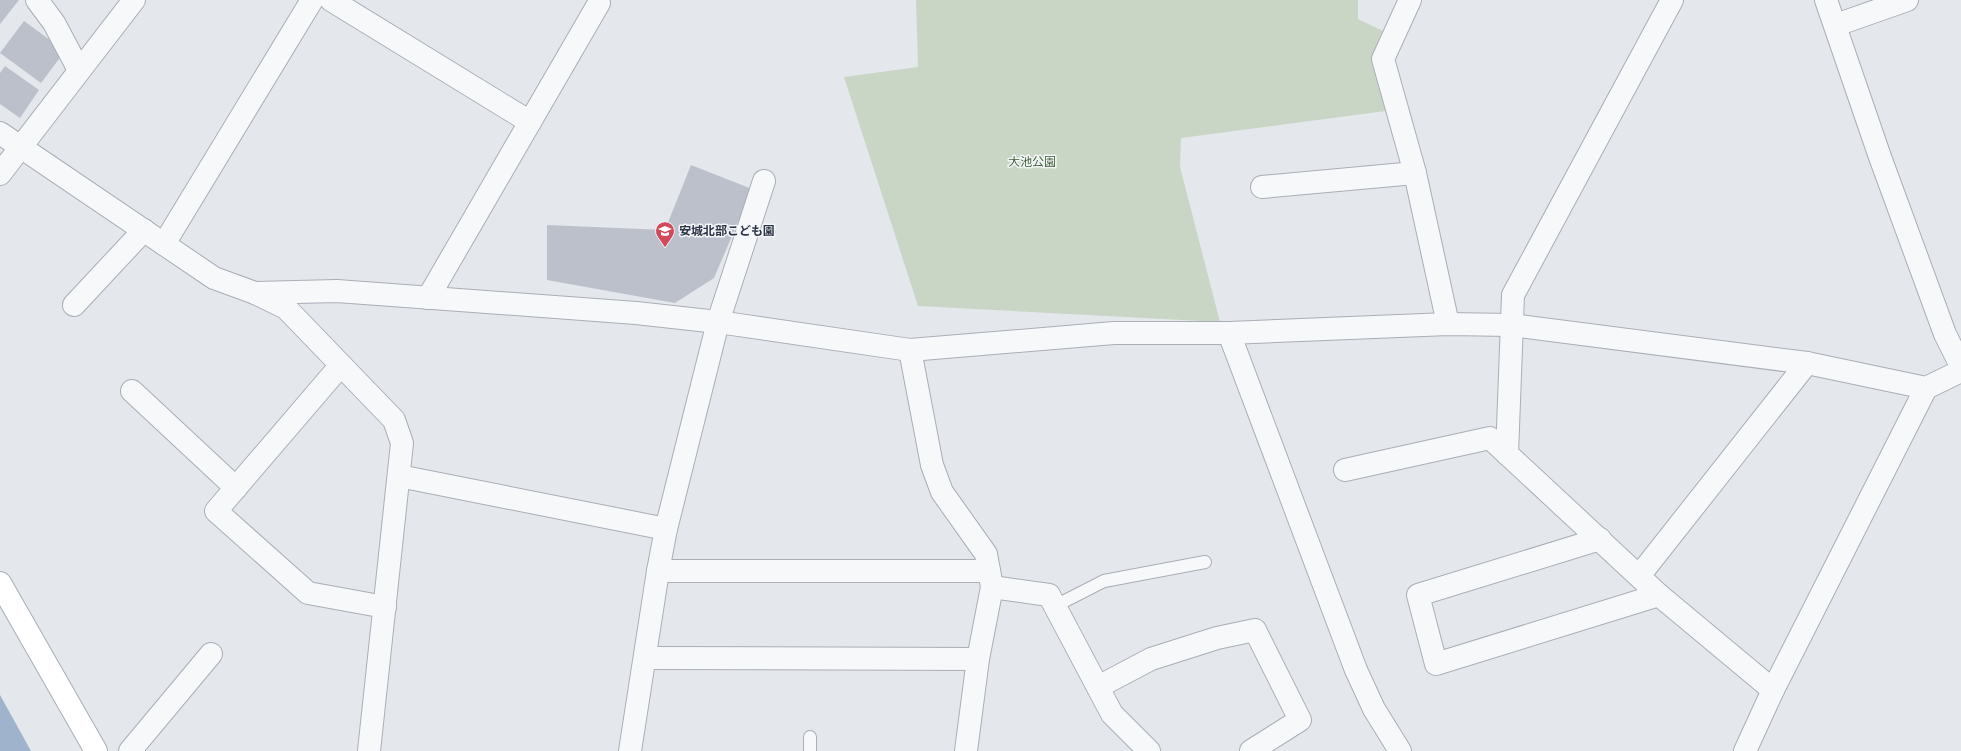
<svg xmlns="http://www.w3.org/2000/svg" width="1961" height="751" viewBox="0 0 1961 751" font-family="'Roboto Condensed','Noto Sans JP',sans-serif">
  <rect width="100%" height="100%" fill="#e4e7ec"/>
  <path fill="#c9d6c5" d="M 916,0 L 1358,0 L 1358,19 L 1385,32 L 1401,109 L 1181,138 L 1180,167 L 1220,322 L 918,306 L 844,77 L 918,67 Z"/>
  <path fill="#9fb4cc" d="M 0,695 L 31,751 L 0,751 Z"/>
  <g fill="#bbc0ca">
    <path d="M 0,0 L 19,0 L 0,24 Z"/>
    <path d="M 24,21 L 65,51 L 41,83 L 0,53 Z"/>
    <path d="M 5,66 L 39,90 L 20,118 L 0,104 L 0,73 Z"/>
    <path d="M 691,165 L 752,189 L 714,278 L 675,303 L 547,280 L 547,225 L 665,230 Z"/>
  </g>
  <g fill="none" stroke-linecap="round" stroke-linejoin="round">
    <g stroke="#a9aeb7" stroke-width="14">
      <g id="lane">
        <path d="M 1055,606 L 1104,581 L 1205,562"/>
        <path d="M 810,751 L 810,737"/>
      </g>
    </g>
    <g stroke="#a9aeb7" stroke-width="24">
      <g id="street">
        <path d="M 37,0 L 54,23 L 79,70"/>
        <path d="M 331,0 L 530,122"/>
        <path d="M 1410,0 L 1383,59 L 1415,173 L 1448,324"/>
        <path d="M 1826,0 L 1880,157 L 1945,334 L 1961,366"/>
        <path d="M 1836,25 L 1907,0"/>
        <path d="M 0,133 L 214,278 L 255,293 L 286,308 L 394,420 L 402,443 L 369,751"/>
        <path d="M 0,174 L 134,0"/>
        <path d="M 1262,187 L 1415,173"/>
        <path d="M 164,244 L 312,0"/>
        <path d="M 255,293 L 337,291 L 636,313 L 718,322 L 910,350 L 1114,333 L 1229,333 L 1448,324 L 1511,325 L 1807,363 L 1926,388 L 1961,371"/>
        <path d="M 428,298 L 599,3"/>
        <path d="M 74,305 L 144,230"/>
        <path d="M 1229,333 L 1356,670 L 1374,709 L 1400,751"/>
        <path d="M 910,350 L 932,465 L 942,492 L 986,554 L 992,587 L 978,659 L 966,751"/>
        <path d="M 341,365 L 216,511 L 308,593 L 385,607"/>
        <path d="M 132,391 L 236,488"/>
        <path d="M 1507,454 L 1513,295 L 1672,0"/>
        <path d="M 1345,470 L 1490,438 L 1659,595 L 1773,690"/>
        <path d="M 399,476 L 666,529"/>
        <path d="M 1600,539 L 1418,595 L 1436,664 L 1659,595"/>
        <path d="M 658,571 L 989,571"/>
        <path d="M 1639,576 L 1807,363"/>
        <path d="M 992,587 L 1049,595 L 1112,714 L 1149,751"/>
        <path d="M 645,658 L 978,659"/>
        <path d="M 1098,687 L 1151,659 L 1217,638 L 1255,630 L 1300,720 L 1251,751"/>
        <path d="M 130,751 L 211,654"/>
        <path d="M 630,751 L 658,571 L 666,529 L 718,322 L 764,181"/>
        <path d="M 1745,751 L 1773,690 L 1926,388"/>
      </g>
    </g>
    <g stroke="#a9aeb7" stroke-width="24">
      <path id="secondary" d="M 0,583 L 96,751"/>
    </g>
    <use href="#lane" stroke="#f7f8fa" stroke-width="12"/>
    <use href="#street" stroke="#f7f8fa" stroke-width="22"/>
    <use href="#secondary" stroke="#fff" stroke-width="22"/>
  </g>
  <defs>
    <g id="school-pin" transform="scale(1)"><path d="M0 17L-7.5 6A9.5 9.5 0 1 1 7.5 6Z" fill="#d1495b" stroke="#f4f6f9"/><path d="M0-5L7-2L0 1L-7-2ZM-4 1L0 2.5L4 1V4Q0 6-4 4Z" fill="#fff"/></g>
  </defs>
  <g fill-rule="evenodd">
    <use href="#school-pin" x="665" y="231"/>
  </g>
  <g text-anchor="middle" stroke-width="3" stroke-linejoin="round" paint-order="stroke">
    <g font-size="12" fill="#3f6138" stroke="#f4f6f9">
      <text x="1032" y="166">大池公園</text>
    </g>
    <g font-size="12" font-weight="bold" fill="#2b3445" stroke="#f4f6f9" text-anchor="start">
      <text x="679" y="235">安城北部こども園</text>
    </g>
  </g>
</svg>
